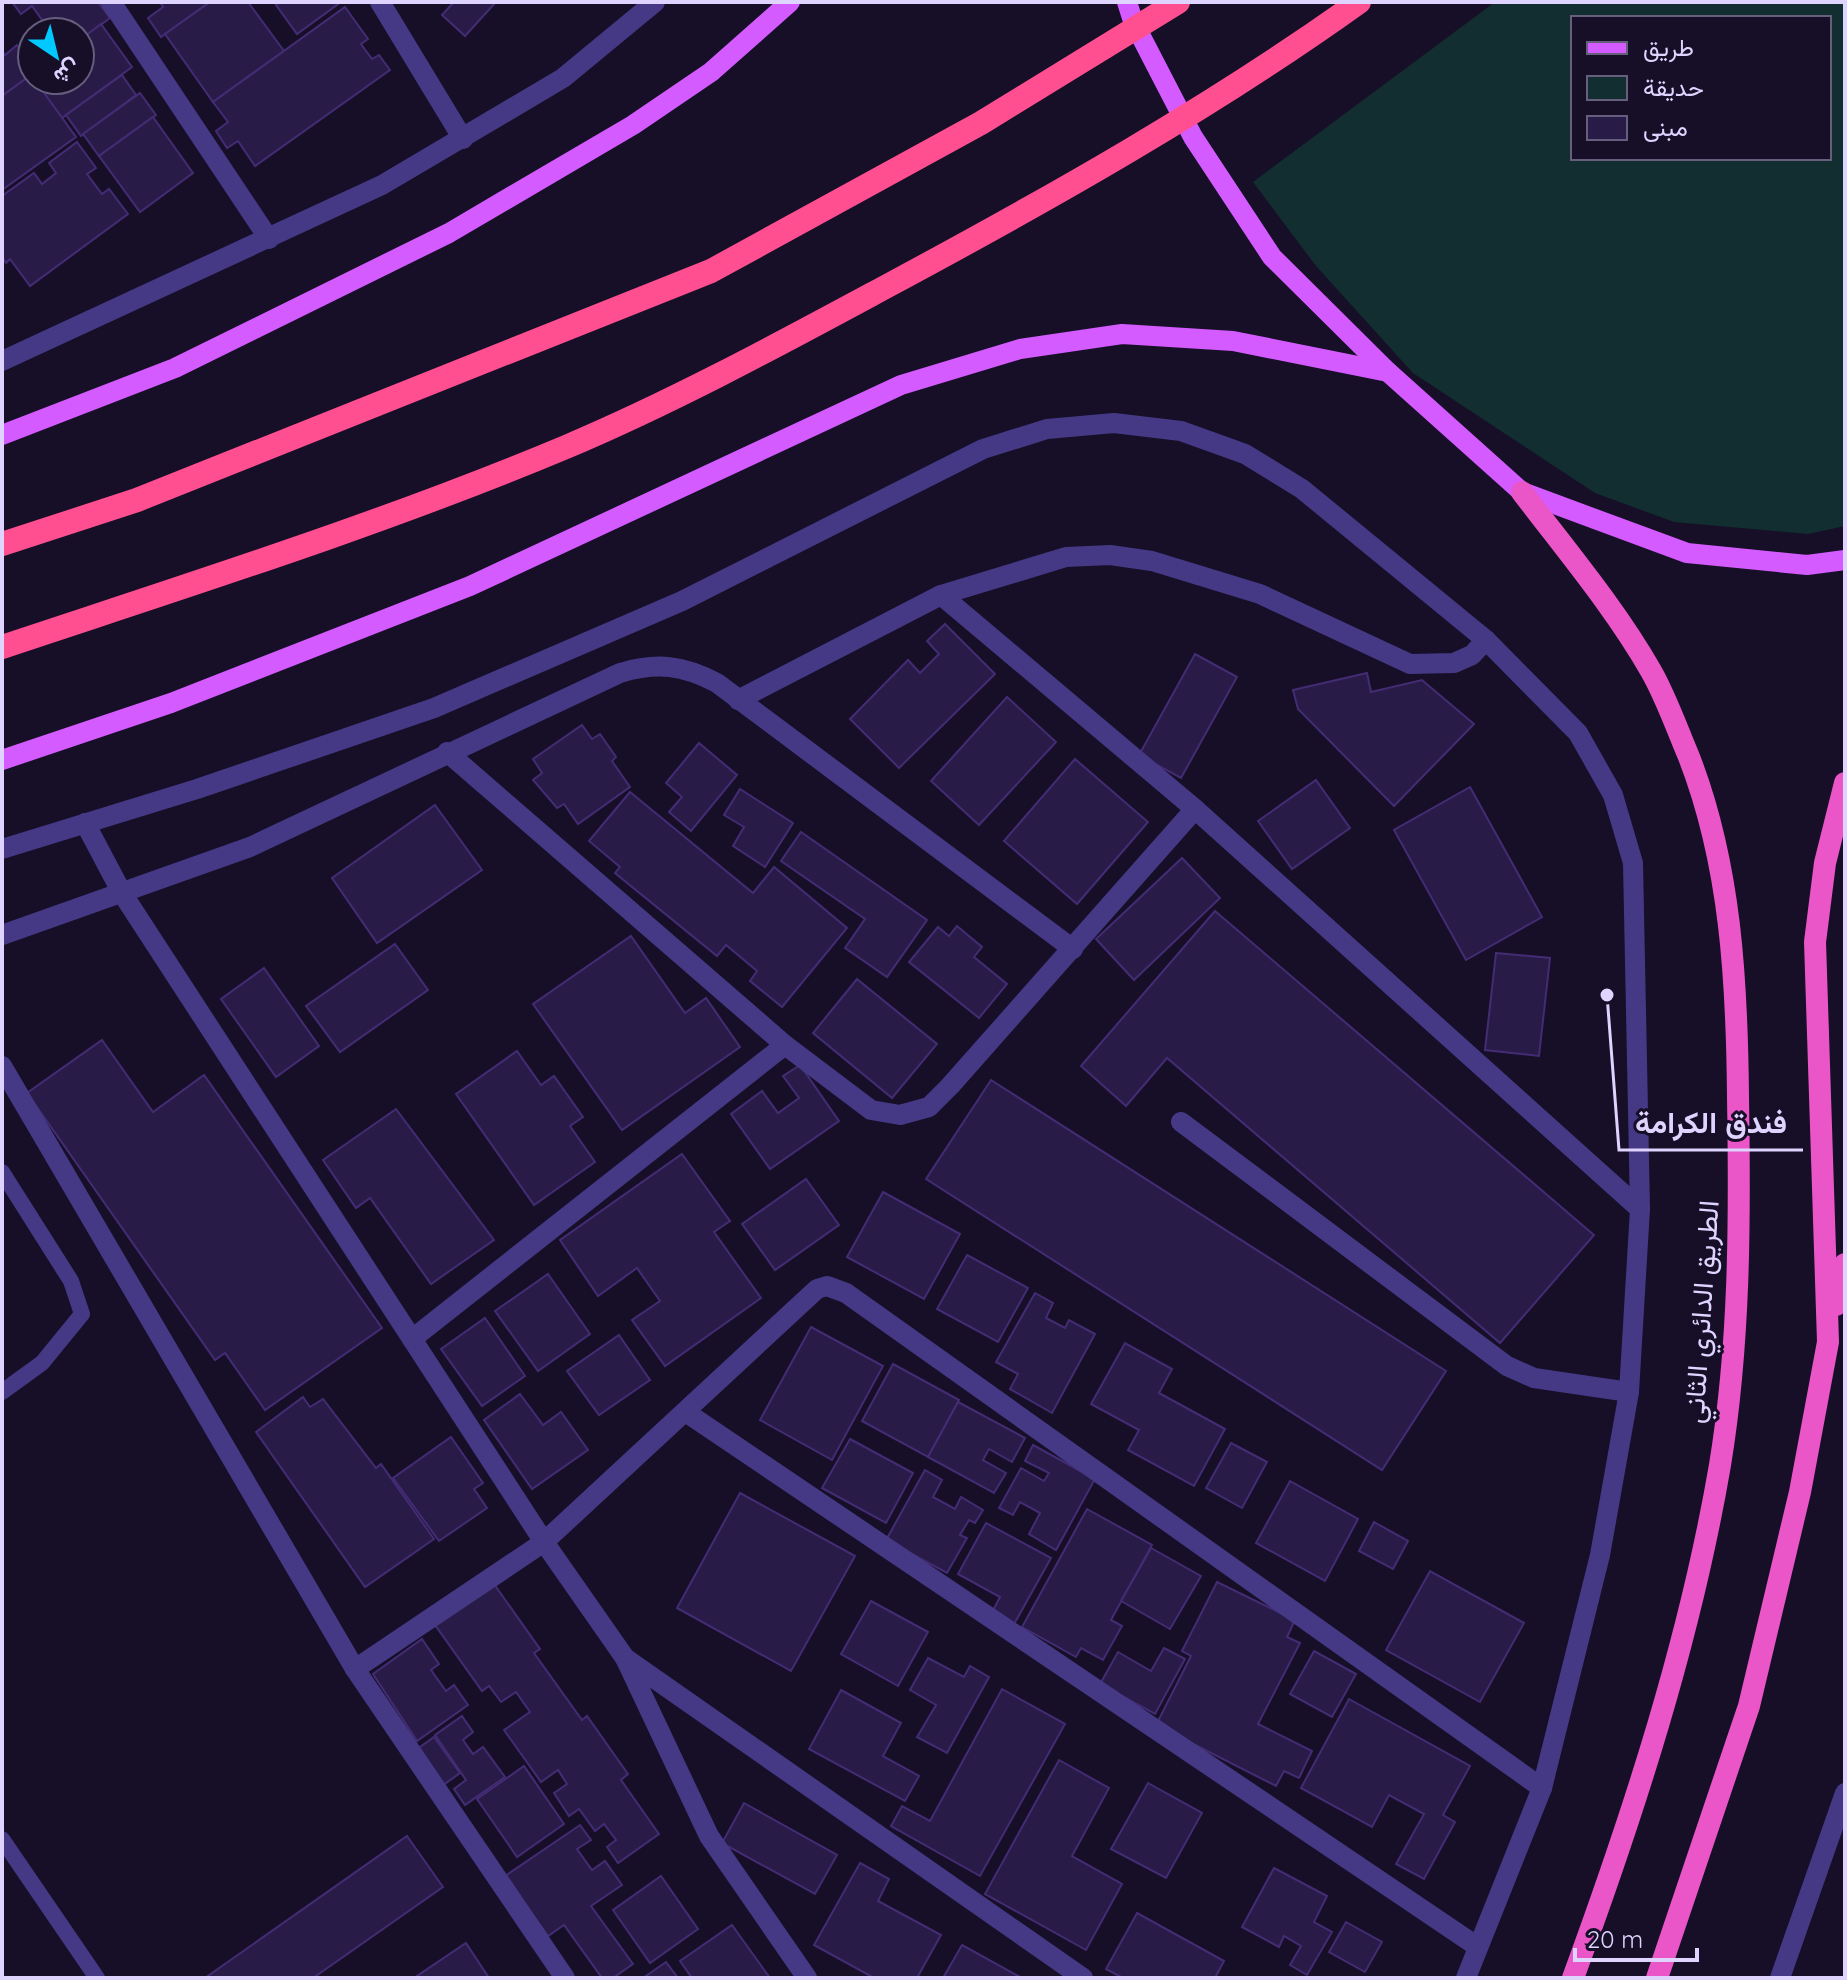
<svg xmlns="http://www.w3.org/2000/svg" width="1847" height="1980" viewBox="0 0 1847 1980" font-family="Quicksand,Vazirmatn,sans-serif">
  <rect width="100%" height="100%" fill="#160f27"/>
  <path fill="#122e31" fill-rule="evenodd" d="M 1495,2 L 1845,2 L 1845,526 L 1808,534 L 1674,522 L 1595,493 L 1413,373 L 1316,266 L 1253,182 ZM 1573,18 L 1829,18 L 1829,158 L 1573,158 Z"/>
  <g fill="#291b48" stroke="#432c74" stroke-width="2">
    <path d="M 12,2 L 98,2 L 110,18 L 80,40 L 80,32 L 40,32 L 47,27 L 32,6 L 21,14 Z"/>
    <path d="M 160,2 L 210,2 L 161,37 L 148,18 L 163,7 Z"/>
    <path d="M 210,2 L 248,2 L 284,51 L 213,102 L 165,34 Z"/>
    <path d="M 280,2 L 341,2 L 297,34 L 276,5 Z"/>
    <path d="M 454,2 L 496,2 L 465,36 L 442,15 Z"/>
    <path d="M 345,7 L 368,39 L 361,44 L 372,59 L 379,55 L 390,70 L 255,166 L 238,141 L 227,148 L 216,131 L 228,122 L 213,102 Z"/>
    <path d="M 101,24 L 132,67 L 62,118 L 45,95 L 52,89 L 45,80 L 80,80 L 80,40 Z"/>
    <path d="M 17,45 L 32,67 L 32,74 L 2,96 L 2,51 L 5,55 Z"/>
    <path d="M 31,75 L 76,137 L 2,190 L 2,96 Z"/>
    <path d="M 122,75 L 136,95 L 81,136 L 66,115 Z"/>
    <path d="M 140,93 L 156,115 L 99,156 L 83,134 Z"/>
    <path d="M 153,117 L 193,173 L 140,212 L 99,156 Z"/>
    <path d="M 77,142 L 96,168 L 87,174 L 102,194 L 109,189 L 128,214 L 30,286 L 10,259 L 6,263 L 2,257 L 2,196 L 34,173 L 42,184 L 56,173 L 49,163 Z"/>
    <path d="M 945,624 L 995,674 L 899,768 L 850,719 L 908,660 L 920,673 L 939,654 L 927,641 Z"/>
    <path d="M 1195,654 L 1237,677 L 1181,778 L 1139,755 Z"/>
    <path d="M 1367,673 L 1371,692 L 1422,680 L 1474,724 L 1394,806 L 1298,709 L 1293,690 Z"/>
    <path d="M 1007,697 L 1056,742 L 979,825 L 931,781 Z"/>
    <path d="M 582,725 L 592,739 L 600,734 L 616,757 L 612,761 L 630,787 L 578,824 L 564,804 L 557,808 L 533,780 L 542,773 L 533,759 Z"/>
    <path d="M 699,743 L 737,775 L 691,831 L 669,812 L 682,797 L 666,783 Z"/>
    <path d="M 1075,759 L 1148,822 L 1077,904 L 1004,841 Z"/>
    <path d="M 1316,780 L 1350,828 L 1292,869 L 1258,821 Z"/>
    <path d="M 1470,787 L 1542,917 L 1466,960 L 1394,830 Z"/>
    <path d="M 740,789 L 793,823 L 765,867 L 733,846 L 744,827 L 724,815 Z"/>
    <path d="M 630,792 L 753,893 L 774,867 L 847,928 L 782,1007 L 750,981 L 757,971 L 726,945 L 717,956 L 615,873 L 620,867 L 589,841 Z"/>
    <path d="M 435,805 L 482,870 L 377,943 L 332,878 Z"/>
    <path d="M 801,832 L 927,920 L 887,977 L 845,948 L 865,919 L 781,861 Z"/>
    <path d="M 1182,858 L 1220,898 L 1134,980 L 1096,939 Z"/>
    <path d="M 1215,911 L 1594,1235 L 1500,1343 L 1167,1058 L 1126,1106 L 1081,1066 Z"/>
    <path d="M 957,926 L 982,947 L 974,957 L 1007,984 L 979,1018 L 909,962 L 938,927 L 949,936 Z"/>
    <path d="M 631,936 L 685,1013 L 706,998 L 740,1047 L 622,1130 L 533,1004 Z"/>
    <path d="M 395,944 L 428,990 L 340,1052 L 306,1006 Z"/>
    <path d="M 1496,953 L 1550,958 L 1539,1056 L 1485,1050 Z"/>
    <path d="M 264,968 L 319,1046 L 276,1077 L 221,999 Z"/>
    <path d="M 857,979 L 937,1044 L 892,1098 L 813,1033 Z"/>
    <path d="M 102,1040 L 153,1112 L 204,1075 L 382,1328 L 265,1410 L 225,1353 L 215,1360 L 27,1093 Z"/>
    <path d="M 517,1051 L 541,1085 L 554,1076 L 583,1117 L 570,1126 L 595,1162 L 534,1205 L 456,1094 Z"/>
    <path d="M 800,1065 L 839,1121 L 770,1169 L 731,1114 L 762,1091 L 778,1113 L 799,1098 L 783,1076 Z"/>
    <path d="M 991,1080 L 1446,1371 L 1382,1470 L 926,1179 Z"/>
    <path d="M 396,1109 L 494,1240 L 431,1284 L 370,1198 L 356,1208 L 323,1160 Z"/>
    <path d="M 682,1154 L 730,1221 L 714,1232 L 761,1298 L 665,1366 L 632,1320 L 660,1301 L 637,1268 L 598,1296 L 560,1240 Z"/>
    <path d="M 806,1179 L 839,1225 L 775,1270 L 742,1224 Z"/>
    <path d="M 883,1192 L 960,1234 L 924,1299 L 847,1257 Z"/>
    <path d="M 967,1255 L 1028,1288 L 998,1342 L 937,1309 Z"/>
    <path d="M 548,1274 L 590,1334 L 538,1371 L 495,1311 Z"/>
    <path d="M 1035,1293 L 1053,1303 L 1046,1318 L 1065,1328 L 1069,1320 L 1095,1334 L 1052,1413 L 1010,1389 L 1018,1374 L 996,1362 Z"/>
    <path d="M 485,1318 L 525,1376 L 482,1406 L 441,1349 Z"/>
    <path d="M 811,1327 L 883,1366 L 832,1460 L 760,1420 Z"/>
    <path d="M 619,1335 L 650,1380 L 599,1415 L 567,1371 Z"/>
    <path d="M 1125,1343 L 1172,1369 L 1159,1393 L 1225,1429 L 1194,1486 L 1128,1450 L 1139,1430 L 1091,1404 Z"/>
    <path d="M 893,1364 L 959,1400 L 928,1457 L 862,1421 Z"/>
    <path d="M 520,1394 L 543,1425 L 561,1412 L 588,1450 L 532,1489 L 484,1420 Z"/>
    <path d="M 303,1397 L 310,1407 L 323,1399 L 376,1468 L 381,1464 L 434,1539 L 365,1587 L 256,1432 Z"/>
    <path d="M 958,1402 L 1025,1438 L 1012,1462 L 989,1449 L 983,1460 L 1006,1473 L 994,1493 L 928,1457 Z"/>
    <path d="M 451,1437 L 483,1483 L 474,1489 L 487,1508 L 439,1541 L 393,1478 Z"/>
    <path d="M 850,1439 L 913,1473 L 886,1523 L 822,1488 Z"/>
    <path d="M 1231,1443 L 1267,1462 L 1242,1508 L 1206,1488 Z"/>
    <path d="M 1033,1445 L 1095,1479 L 1056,1550 L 1029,1534 L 1040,1513 L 1020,1502 L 1013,1515 L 999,1508 L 1021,1468 L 1044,1481 L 1049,1473 L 1025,1461 Z"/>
    <path d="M 925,1470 L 942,1480 L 933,1497 L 955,1509 L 961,1497 L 983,1510 L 975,1523 L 969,1520 L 960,1535 L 967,1538 L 947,1573 L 886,1540 Z"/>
    <path d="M 1290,1481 L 1358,1519 L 1325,1581 L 1256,1543 Z"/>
    <path d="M 740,1493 L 855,1556 L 791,1671 L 677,1608 Z"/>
    <path d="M 1087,1509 L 1152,1545 L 1111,1620 L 1122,1626 L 1103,1660 L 1081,1648 L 1076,1657 L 1022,1627 Z"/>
    <path d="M 1374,1522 L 1408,1541 L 1393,1569 L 1359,1551 Z"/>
    <path d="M 986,1523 L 1051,1558 L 1013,1626 L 991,1614 L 1000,1597 L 958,1574 Z"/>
    <path d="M 1151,1548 L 1201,1576 L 1170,1629 L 1121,1601 Z"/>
    <path d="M 1430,1571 L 1524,1623 L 1480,1702 L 1386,1650 Z"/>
    <path d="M 1217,1582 L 1295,1620 L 1287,1637 L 1300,1643 L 1258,1724 L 1312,1751 L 1299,1778 L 1284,1771 L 1276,1786 L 1156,1725 L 1191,1656 L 1182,1651 Z"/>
    <path d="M 494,1584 L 540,1649 L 534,1653 L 582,1720 L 587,1716 L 628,1774 L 621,1780 L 659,1834 L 618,1863 L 607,1847 L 616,1840 L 604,1824 L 595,1831 L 579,1809 L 569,1816 L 554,1793 L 567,1784 L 558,1770 L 541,1782 L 504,1730 L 530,1712 L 516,1692 L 501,1702 L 489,1686 L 482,1691 L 435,1625 Z"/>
    <path d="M 871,1601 L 928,1632 L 898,1686 L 841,1654 Z"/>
    <path d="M 422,1639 L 439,1664 L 431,1670 L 446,1691 L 454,1685 L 468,1705 L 417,1741 L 373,1674 Z"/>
    <path d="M 1164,1648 L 1185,1659 L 1155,1714 L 1100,1684 L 1118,1652 L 1151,1671 Z"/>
    <path d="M 1314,1651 L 1356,1674 L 1332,1717 L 1290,1694 Z"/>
    <path d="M 928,1658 L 964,1677 L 970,1666 L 989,1677 L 947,1753 L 917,1737 L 936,1705 L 910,1690 Z"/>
    <path d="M 1002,1689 L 1065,1724 L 980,1876 L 891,1826 L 902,1806 L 930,1821 Z"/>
    <path d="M 841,1690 L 901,1723 L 883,1756 L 919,1776 L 905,1801 L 809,1749 Z"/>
    <path d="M 1349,1699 L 1470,1766 L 1443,1815 L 1455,1822 L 1424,1879 L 1396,1864 L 1424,1814 L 1389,1795 L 1372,1827 L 1301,1788 Z"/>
    <path d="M 462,1716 L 473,1732 L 463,1740 L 473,1754 L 483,1747 L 505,1777 L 465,1805 L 454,1789 L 466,1780 L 435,1735 Z"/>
    <path d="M 434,1737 L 460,1773 L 442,1786 L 416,1750 Z"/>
    <path d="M 1059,1760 L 1109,1788 L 1072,1856 L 1122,1884 L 1086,1950 L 985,1894 Z"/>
    <path d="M 524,1766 L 564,1824 L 517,1857 L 477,1799 Z"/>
    <path d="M 1148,1783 L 1202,1813 L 1166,1878 L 1111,1849 Z"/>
    <path d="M 744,1803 L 837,1855 L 815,1894 L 722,1843 Z"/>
    <path d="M 580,1825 L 591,1840 L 577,1849 L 592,1870 L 605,1861 L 622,1885 L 591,1906 L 633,1964 L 613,1978 L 602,1978 L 564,1925 L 548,1936 L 505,1876 Z"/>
    <path d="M 407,1836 L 443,1887 L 313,1978 L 205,1978 Z"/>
    <path d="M 860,1863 L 889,1879 L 878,1901 L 941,1935 L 917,1978 L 874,1978 L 814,1945 Z"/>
    <path d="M 1274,1868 L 1327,1896 L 1314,1922 L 1332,1932 L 1307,1975 L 1290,1965 L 1301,1946 L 1284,1936 L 1279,1947 L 1242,1927 Z"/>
    <path d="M 661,1876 L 698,1929 L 650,1963 L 613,1910 Z"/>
    <path d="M 1137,1913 L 1224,1961 L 1215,1978 L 1123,1978 L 1106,1969 Z"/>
    <path d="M 1346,1922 L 1382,1942 L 1365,1972 L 1329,1952 Z"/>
    <path d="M 732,1925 L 770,1978 L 692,1978 L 680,1961 Z"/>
    <path d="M 466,1943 L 489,1978 L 414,1978 Z"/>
    <path d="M 962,1945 L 1022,1978 L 943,1978 Z"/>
    <path d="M 666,1962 L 678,1978 L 643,1978 Z"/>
  </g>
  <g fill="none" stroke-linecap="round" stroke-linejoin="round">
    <g stroke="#453986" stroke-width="16">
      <path d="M 2,1172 L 71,1281 L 82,1314 L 42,1363 L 2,1392"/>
      <path d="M 2,1839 L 97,1978"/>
    </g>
    <g stroke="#453986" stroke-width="20">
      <path d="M 111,2 L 269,239"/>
      <path d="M 380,2 L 463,139"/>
      <path d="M 941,595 L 1195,809 L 1640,1209"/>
      <path d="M 738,700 L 941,595 L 1066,557 L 1110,555 L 1152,561 L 1260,594 L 1410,664 L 1454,663 L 1472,655 L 1486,640"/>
      <path d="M 447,752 L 785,1045 L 871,1110 L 900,1115 L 929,1107 L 950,1086 L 1195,809"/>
      <path d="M 85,823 L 122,893 L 544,1542 L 625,1658 L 1083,1978"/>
      <path d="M 2,849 L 197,789 L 434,708 L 682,601 L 983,449 L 1047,429 L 1114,423 L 1181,431 L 1245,454 L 1302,489 L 1486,640 L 1578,733 L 1613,795 L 1633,863 L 1640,1209 L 1629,1392 L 1600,1555 L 1542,1788 L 1466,1978"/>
      <path d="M 2,935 L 250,847 L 620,673 C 657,662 683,665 717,683 L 1073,949"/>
      <path d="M 2,1066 L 355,1669 L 565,1978"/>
      <path d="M 1181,1122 L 1507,1366 L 1534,1378 L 1629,1392"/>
      <path d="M 412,1339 L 785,1045"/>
      <path d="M 687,1413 L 1478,1947"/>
      <path d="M 625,1658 L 709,1836 L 807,1978"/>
      <path d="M 355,1669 L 544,1542 L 817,1289 L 827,1286 L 846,1293 L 1542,1788"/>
    </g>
    <g stroke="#453986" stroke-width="20">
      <path d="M 2,361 L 382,185 L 563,78 L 655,2"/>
      <path d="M 1780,1978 L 1845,1793"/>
    </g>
    <g stroke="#d45bff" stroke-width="20">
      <path d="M 1127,2 L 1133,21 L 1193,137 L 1272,257 L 1388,372 L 1522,492 L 1687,553 L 1807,565 L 1845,560"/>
      <path d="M 2,435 L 175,368 L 449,233 L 633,125 L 711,72 L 790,2"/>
      <path d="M 2,760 L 171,703 L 470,586 L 901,385 L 1020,349 L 1122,334 L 1233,341 L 1388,372"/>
    </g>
    <g stroke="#ea55c8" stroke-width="22">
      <path d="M 1522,492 C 1566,550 1615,608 1651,671 C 1666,697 1677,729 1689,757 C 1731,865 1737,982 1738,1097 C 1740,1220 1740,1343 1720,1465 C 1690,1640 1634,1812 1573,1978"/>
      <path d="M 1836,1305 L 1845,1264"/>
      <path d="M 1657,1978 L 1749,1706 L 1800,1492 L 1828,1342 L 1815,942 L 1825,863 L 1845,783"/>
    </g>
    <g stroke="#ff4f90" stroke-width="24">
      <path d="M 2,544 L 137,500 L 711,271 L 981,123 L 1178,2"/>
      <path d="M 2,647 C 191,584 382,524 566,447 C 677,400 785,341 891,284 C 1051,198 1211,108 1359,2"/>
    </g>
  </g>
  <g text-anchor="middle" stroke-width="6" stroke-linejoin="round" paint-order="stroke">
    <g font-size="28" fill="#ded4ff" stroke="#160f27">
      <text transform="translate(1701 1312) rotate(-86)" y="10">الطريق الدائري الثاني</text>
    </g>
  </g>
  <path fill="none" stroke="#ded4ff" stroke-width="3" d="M1607 995L1619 1150H1803"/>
  <circle fill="#ded4ff" stroke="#160f27" stroke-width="3" cx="1607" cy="995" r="8"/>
  <g font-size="30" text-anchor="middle" font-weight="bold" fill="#ded4ff" stroke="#160f27" stroke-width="6" stroke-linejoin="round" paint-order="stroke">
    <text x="1711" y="1133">فندق الكرامة</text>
  </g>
  <rect width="1847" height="1980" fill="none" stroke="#ded4ff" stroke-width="8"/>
  <rect x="1571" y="16" width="260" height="144" fill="#160f27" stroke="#665e7d" stroke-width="2"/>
  <rect x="1587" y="42" width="40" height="12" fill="#d45bff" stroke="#665e7d" stroke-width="2"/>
  <text x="1643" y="56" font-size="24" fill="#ded4ff">طريق</text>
  <rect x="1587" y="76" width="40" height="24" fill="#122e31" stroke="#665e7d" stroke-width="2"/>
  <text x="1643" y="96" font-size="24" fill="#ded4ff">حديقة</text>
  <rect x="1587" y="116" width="40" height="24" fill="#291b48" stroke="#665e7d" stroke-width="2"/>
  <text x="1643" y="136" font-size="24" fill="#ded4ff">مبنى</text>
  <g transform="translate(56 56) rotate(145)"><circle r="38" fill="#160f27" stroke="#665e7d" stroke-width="2"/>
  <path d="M0-6L14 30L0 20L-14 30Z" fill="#00c9ff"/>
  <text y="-12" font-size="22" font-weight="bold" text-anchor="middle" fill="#ded4ff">ش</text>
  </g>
  <path d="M1575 1948v12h122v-12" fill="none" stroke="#ded4ff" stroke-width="4"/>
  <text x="1587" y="1948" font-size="24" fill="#ded4ff" stroke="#160f27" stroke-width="6" paint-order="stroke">20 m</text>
</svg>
